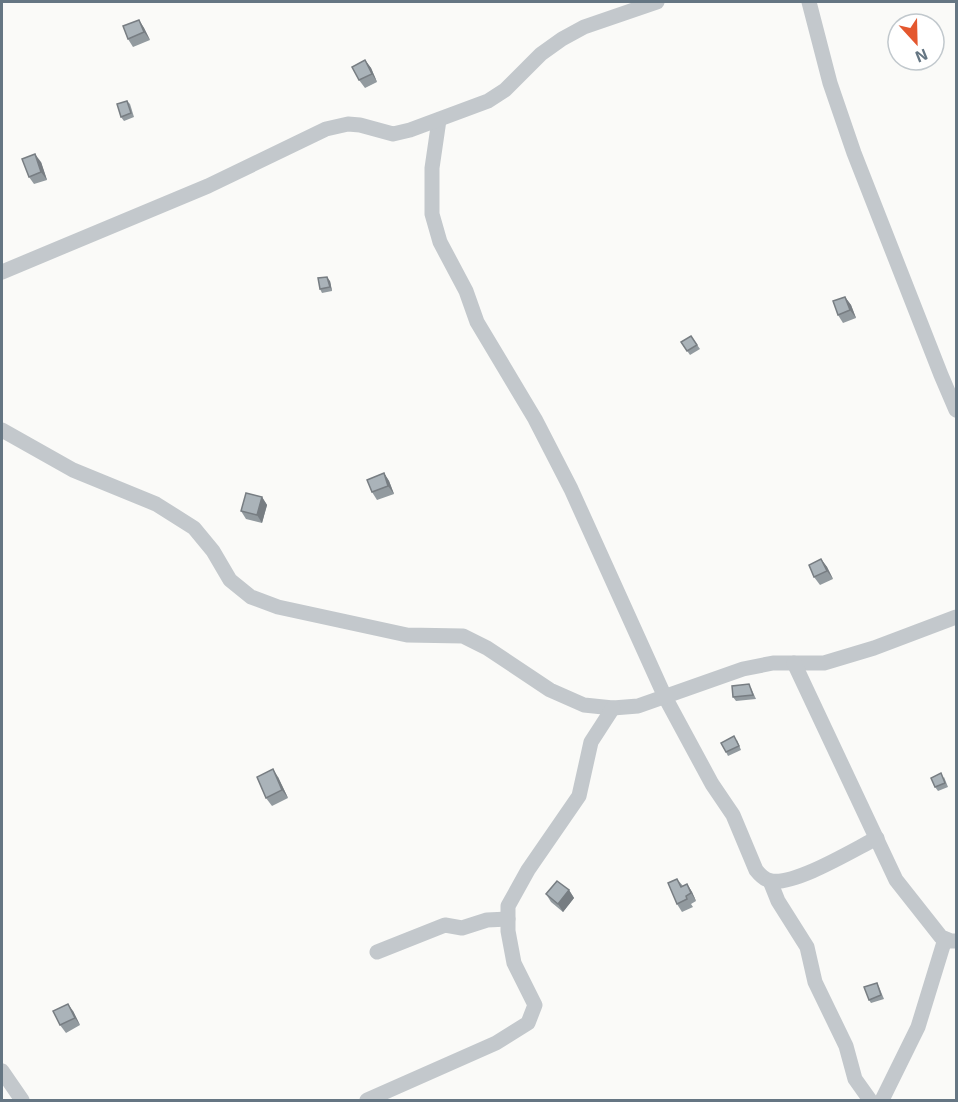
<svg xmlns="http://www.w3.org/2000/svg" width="958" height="1102" viewBox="0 0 958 1102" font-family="'Exo 2',sans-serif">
  <rect width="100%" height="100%" fill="#fafaf8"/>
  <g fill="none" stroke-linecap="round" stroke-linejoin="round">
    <g stroke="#c3c8cc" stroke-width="15">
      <path d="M 809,2 L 830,83 L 854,153 L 941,375 L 956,410"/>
      <path d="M 439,120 L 432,168 L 432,214 L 440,242 L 466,291 L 477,322 L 535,419 L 571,489 L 665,697 L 712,784 L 733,815 L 756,870 C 760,875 765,880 771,881 C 796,885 853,850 877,838"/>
      <path d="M 2,272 L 208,186 L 326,129 L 348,124 L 360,125 L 393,134 L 410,130 L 488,101 L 505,90 L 541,54 L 562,39 L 584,27 L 657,2"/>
      <path d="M 2,430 L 73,470 L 156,504 L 194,528 L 213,551 L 230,580 L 251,597 L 278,607 L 407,635 L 463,636 L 487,648 L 550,690 L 584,705 L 613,708 L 638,706 L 743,669 L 773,663 L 824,663 L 874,648 L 956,617"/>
      <path d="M 794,663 L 896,880 L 941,937 L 951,941 L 956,941"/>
      <path d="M 770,881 L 778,901 L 807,947 L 815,982 L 846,1046 L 855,1079 L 870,1100"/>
      <path d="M 377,952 L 445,925 L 462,928 L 487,920 L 508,919"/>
      <path d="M 2,1071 L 22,1100"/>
      <path d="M 367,1100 L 496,1043 L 528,1023 L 535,1005 L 514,963 L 508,931 L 508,906 L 528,870 L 579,796 L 591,742 L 613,708"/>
      <path d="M 882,1100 L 918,1027 L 945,939"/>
    </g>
  </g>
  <g fill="#929a9f">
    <path d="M 139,20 L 144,28 L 150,40 L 133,47 L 128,39 Z"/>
    <path d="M 365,60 L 371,68 L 377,82 L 365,88 L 359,80 Z"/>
    <path d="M 127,101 L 130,104 L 134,117 L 124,121 L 121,117 Z"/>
    <path d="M 41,162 L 47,180 L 34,184 L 29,177 Z"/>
    <path d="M 330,281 L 332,291 L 322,293 L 320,289 Z"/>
    <path d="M 845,297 L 851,305 L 856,318 L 843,323 L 838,315 Z"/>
    <path d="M 691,336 L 700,349 L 690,355 L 681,342 Z"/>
    <path d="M 384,473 L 389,481 L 394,494 L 377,500 L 372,492 Z"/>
    <path d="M 262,497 L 267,505 L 262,523 L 246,519 L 241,511 Z"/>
    <path d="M 821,559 L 827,567 L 833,579 L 820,585 L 814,577 Z"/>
    <path d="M 751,688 L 756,699 L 736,701 L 733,697 Z"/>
    <path d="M 737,740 L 741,750 L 728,756 L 726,752 Z"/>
    <path d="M 278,777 L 288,798 L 272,806 L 266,798 Z"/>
    <path d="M 944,777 L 948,787 L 938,791 L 935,787 Z"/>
    <path d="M 677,879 L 683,886 L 687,884 L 692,892 L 696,901 L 691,904 L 693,907 L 682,912 L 677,904 Z"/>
    <path d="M 569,890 L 574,898 L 563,912 L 551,902 L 546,894 Z"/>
    <path d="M 877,983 L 879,987 L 884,999 L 871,1003 L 869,1000 Z"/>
    <path d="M 73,1011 L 80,1025 L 66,1033 L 60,1025 Z"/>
  </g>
  <g fill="#777d82">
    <path d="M 139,20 L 144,28 L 150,40 L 144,32 Z"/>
    <path d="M 365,60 L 371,68 L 377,82 L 372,74 Z"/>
    <path d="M 35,154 L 41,162 L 47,180 L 41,172 Z"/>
    <path d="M 327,277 L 330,281 L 332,291 L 330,287 Z"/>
    <path d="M 845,297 L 851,305 L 856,318 L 850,310 Z"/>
    <path d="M 384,473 L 389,481 L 394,494 L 388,486 Z"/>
    <path d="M 262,497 L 267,505 L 262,523 L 257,515 Z"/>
    <path d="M 821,559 L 827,567 L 833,579 L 827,571 Z"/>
    <path d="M 273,769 L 278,777 L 288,798 L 282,790 Z"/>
    <path d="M 687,884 L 692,892 L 696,901 L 691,893 Z"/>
    <path d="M 569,890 L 574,898 L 563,912 L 558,904 Z"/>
    <path d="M 68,1004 L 73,1011 L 80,1025 L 75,1018 Z"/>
  </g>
  <g fill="#aab3b9" stroke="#777d82" stroke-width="1.5">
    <path d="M 139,20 L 144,32 L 128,39 L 123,26 Z"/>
    <path d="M 365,60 L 372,74 L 359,80 L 352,67 Z"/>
    <path d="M 127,101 L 131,113 L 121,117 L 117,104 Z"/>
    <path d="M 35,154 L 41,172 L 29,177 L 22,159 Z"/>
    <path d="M 327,277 L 330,287 L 320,289 L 318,278 Z"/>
    <path d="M 845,297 L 850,310 L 838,315 L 833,301 Z"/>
    <path d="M 691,336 L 697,345 L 687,351 L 681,342 Z"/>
    <path d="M 384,473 L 388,486 L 372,492 L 367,480 Z"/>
    <path d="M 246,493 L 262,497 L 257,515 L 241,511 Z"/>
    <path d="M 821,559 L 827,571 L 814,577 L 809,565 Z"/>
    <path d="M 749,684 L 753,695 L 733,697 L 732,686 Z"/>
    <path d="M 734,736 L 739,746 L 726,752 L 721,743 Z"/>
    <path d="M 273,769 L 282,790 L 266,798 L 257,777 Z"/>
    <path d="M 941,773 L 945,783 L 935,787 L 931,778 Z"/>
    <path d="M 677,879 L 681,887 L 687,884 L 691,893 L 686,896 L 687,899 L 677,904 L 668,883 Z"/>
    <path d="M 557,881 L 569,890 L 558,904 L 546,894 Z"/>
    <path d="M 877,983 L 881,995 L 869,1000 L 864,987 Z"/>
    <path d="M 68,1004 L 75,1018 L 60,1025 L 53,1011 Z"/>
  </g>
  <rect width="958" height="1102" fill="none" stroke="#657683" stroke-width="6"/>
  <g transform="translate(916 42) rotate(158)"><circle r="28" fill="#ffffff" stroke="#c1c8cd" stroke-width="1.5"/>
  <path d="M0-4.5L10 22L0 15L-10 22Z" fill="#e4572e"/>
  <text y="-9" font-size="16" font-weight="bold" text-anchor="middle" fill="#657683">N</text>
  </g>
</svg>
